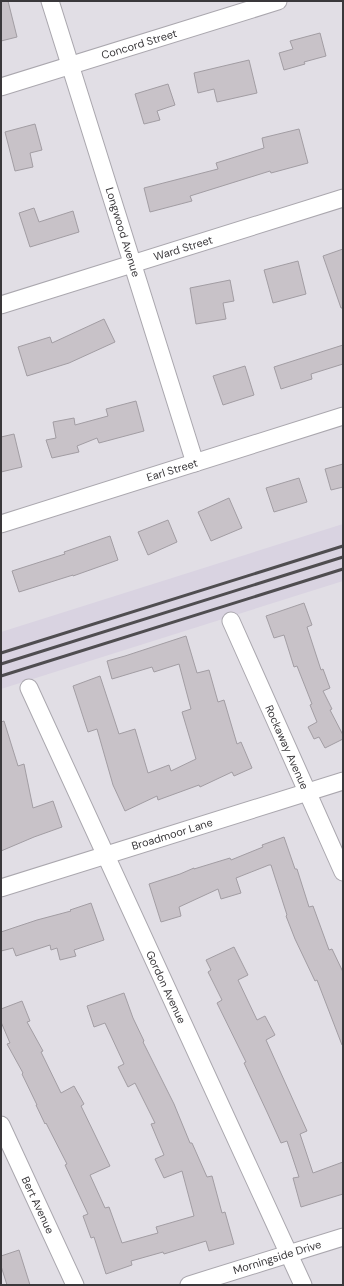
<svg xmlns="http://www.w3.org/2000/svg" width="344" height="1286" viewBox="0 0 344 1286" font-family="'DM Sans',sans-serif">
  <rect width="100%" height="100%" fill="#e1dee5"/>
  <path fill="#d9d3e1" d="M 343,524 L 343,581 L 1,689 L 1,632 Z"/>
  <g fill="#c8c2c8" stroke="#a29da3">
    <path d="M 1,1 L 8,1 L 17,37 L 1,41 Z"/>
    <path d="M 320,33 L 326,56 L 304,62 L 305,64 L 284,70 L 279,53 L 293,49 L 290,41 Z"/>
    <path d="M 249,60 L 257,93 L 217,102 L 214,89 L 198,93 L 194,73 Z"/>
    <path d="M 168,84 L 175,105 L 157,111 L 160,120 L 144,124 L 135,94 Z"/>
    <path d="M 35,124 L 42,150 L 30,153 L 33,167 L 15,171 L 5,132 Z"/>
    <path d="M 299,129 L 308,163 L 271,173 L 270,171 L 190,196 L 192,201 L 150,212 L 144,188 L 218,169 L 216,163 L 264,148 L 262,138 Z"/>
    <path d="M 34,208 L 39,222 L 73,211 L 79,232 L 30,247 L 19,213 Z"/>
    <path d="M 343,249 L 343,308 L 341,308 L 323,256 Z"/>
    <path d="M 298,261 L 306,294 L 273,303 L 264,270 Z"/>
    <path d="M 230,280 L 234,301 L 223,303 L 226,319 L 196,324 L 190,288 Z"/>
    <path d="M 104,319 L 115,342 L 69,363 L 27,376 L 18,347 L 50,337 L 52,343 Z"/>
    <path d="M 343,345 L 343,364 L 311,374 L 312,379 L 281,389 L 274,367 Z"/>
    <path d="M 245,366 L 254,395 L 223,405 L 213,376 Z"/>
    <path d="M 136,401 L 144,431 L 99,443 L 97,438 L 77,446 L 79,452 L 52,458 L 46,440 L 56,438 L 53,422 L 74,418 L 75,425 L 108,416 L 106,409 Z"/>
    <path d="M 14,434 L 22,467 L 1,472 L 1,437 Z"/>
    <path d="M 343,464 L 343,487 L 331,490 L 325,469 Z"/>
    <path d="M 299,478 L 307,502 L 274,512 L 266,488 Z"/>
    <path d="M 229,498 L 242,528 L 211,541 L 198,512 Z"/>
    <path d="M 168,520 L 177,542 L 148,555 L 138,532 Z"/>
    <path d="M 110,536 L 118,560 L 73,576 L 73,575 L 19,592 L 12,571 L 65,554 L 64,552 Z"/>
    <path d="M 304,603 L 312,625 L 307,627 L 321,670 L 323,669 L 330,688 L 323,691 L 332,709 L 330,710 L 343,735 L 343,739 L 325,748 L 319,737 L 314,739 L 308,727 L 317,722 L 310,705 L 312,704 L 297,666 L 294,667 L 284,635 L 274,638 L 266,616 Z"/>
    <path d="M 186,636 L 197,673 L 209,670 L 218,702 L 224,700 L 237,744 L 241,742 L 252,768 L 234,776 L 232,772 L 200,787 L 199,785 L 158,800 L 157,796 L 125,811 L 113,785 L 97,729 L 88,732 L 73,686 L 100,676 L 119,734 L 135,729 L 148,773 L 169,765 L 171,771 L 196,759 L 182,712 L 191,709 L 179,664 L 154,672 L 152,667 L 112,679 L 107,661 L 125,656 Z"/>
    <path d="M 4,721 L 18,766 L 24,764 L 33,808 L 53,801 L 62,827 L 34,837 L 1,851 L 1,722 Z"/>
    <path d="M 284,837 L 295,869 L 297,869 L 309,907 L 313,906 L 329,950 L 332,949 L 343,972 L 343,1045 L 342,1045 L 317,980 L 315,981 L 295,939 L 286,916 L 287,915 L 271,865 L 269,865 L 236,878 L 241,893 L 221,899 L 218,889 L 179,907 L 181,916 L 161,922 L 149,884 L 180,874 L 194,868 L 194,869 L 230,858 L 231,860 L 263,847 L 262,845 Z"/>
    <path d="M 91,903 L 104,940 L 74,950 L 76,956 L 60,960 L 57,948 L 51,950 L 50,945 L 16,956 L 13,948 L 1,951 L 1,932 L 37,920 L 71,911 L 70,910 Z"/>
    <path d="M 234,947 L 248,975 L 238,980 L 257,1020 L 265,1016 L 275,1035 L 266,1040 L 307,1131 L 300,1134 L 313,1173 L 343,1162 L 343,1194 L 301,1207 L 293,1178 L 299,1177 L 287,1141 L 281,1143 L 267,1112 L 244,1063 L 246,1062 L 217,1003 L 222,1000 L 208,972 L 211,970 L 206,960 Z"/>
    <path d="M 124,993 L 133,1018 L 144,1041 L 143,1042 L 174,1104 L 190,1143 L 192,1143 L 207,1177 L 212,1176 L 222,1213 L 225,1212 L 234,1244 L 209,1251 L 206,1241 L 164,1254 L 163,1252 L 131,1261 L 132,1265 L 106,1274 L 94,1237 L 91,1238 L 83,1216 L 88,1214 L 65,1165 L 67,1164 L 46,1123 L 45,1124 L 36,1105 L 37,1105 L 22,1074 L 23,1073 L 7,1044 L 10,1043 L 1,1022 L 1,1009 L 22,1001 L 30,1021 L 27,1022 L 43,1051 L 41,1052 L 61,1093 L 74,1086 L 84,1104 L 81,1106 L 110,1166 L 90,1175 L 105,1208 L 109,1207 L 122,1243 L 158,1233 L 156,1227 L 194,1216 L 182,1171 L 164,1178 L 155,1159 L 164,1155 L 151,1124 L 155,1123 L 135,1083 L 128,1087 L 118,1067 L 124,1064 L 105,1023 L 94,1027 L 87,1006 Z"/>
    <path d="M 19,1250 L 30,1285 L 7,1285 L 1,1266 L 1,1256 Z"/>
  </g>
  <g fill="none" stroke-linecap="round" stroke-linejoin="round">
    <g stroke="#aaa7ae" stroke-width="19">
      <g id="street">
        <path d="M 50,1 L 195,463"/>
        <path d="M 1,87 L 278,1"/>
        <path d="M 1,305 L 343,198"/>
        <path d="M 1,524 L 343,416"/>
        <path d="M 231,621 L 343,872"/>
        <path d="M 29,688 L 303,1285"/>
        <path d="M 1,888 L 343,781"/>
        <path d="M 1,1125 L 75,1285"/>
        <path d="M 189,1285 L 343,1237"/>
      </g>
    </g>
    <use href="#street" stroke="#fff" stroke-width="17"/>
    <g stroke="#4f4d50" stroke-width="3">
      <path d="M 1,653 L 343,546"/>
      <path d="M 1,664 L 343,557"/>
      <path d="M 1,676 L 343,569"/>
    </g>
  </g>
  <g text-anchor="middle" stroke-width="4" stroke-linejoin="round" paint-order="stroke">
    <g font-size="11" fill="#3a383b" stroke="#fff">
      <text transform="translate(139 44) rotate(-17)" y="4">Concord Street</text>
      <text transform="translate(123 232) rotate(73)" y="4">Longwood Avenue</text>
      <text transform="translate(183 248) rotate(-17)" y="4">Ward Street</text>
      <text transform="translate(172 470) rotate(-17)" y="4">Earl Street</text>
      <text transform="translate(287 747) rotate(66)" y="4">Rockaway Avenue</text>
      <text transform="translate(172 834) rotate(-17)" y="4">Broadmoor Lane</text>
      <text transform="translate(166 987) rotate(65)" y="4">Gordon Avenue</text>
      <text transform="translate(38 1205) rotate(65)" y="4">Bert Avenue</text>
      <text transform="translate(277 1257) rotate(-17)" y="4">Morningside Drive</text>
    </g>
  </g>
  <rect width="344" height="1286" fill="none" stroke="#3a383b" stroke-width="4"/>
</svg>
